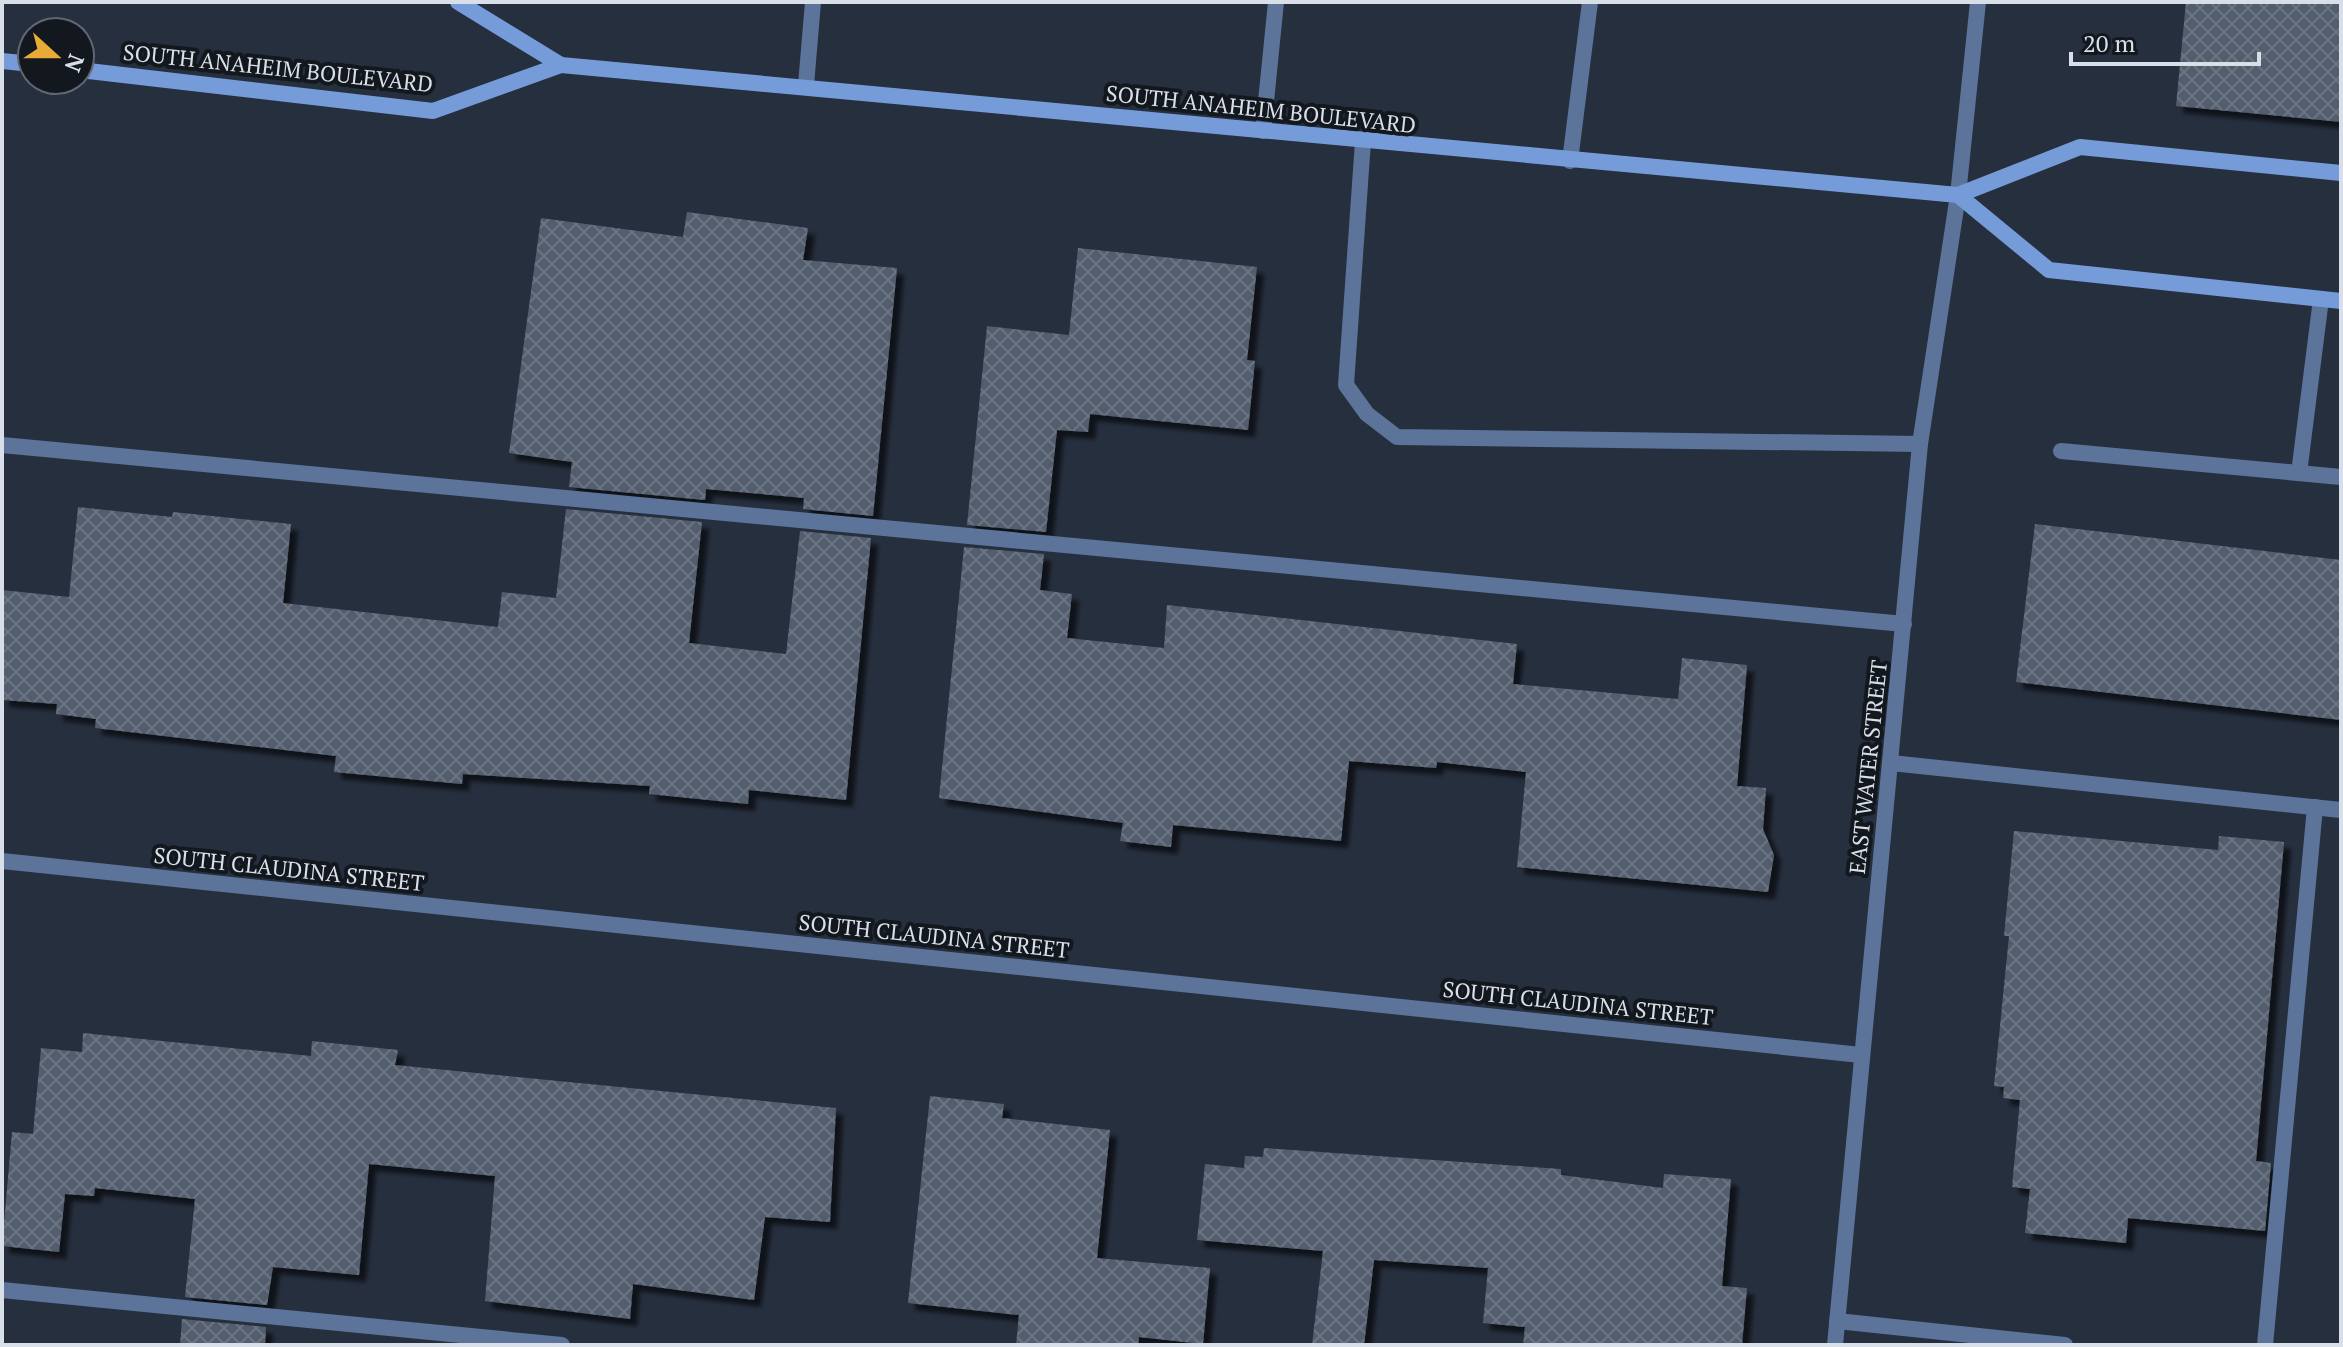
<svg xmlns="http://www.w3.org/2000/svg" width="2343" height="1347" viewBox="0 0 2343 1347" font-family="'PT Serif',serif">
  <defs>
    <pattern id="building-cross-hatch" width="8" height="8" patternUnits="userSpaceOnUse" patternTransform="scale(2)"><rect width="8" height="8" fill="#525d6d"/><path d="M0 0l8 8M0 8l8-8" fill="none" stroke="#6a7482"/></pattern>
    <filter id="shadow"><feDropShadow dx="7" dy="7" stdDeviation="2" flood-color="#0009"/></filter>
  </defs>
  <rect width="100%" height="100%" fill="#262f3e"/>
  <g fill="url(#building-cross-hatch)" filter="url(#shadow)">
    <path d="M 2186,2 L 2341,2 L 2341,122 L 2176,106 Z"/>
    <path d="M 687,212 L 808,228 L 803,260 L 897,268 L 873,516 L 803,509 L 804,498 L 706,489 L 705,500 L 569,487 L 572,462 L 509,453 L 541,218 L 683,237 Z"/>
    <path d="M 1078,248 L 1257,267 L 1247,360 L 1255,361 L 1248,430 L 1090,414 L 1088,432 L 1057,430 L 1046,532 L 967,525 L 987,326 L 1069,335 Z"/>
    <path d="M 78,507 L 172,517 L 173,512 L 291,524 L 283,603 L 498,627 L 502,592 L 556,598 L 566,509 L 702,522 L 689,643 L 786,654 L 800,531 L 871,538 L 846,800 L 749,790 L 748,804 L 649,794 L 650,786 L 463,774 L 462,784 L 334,772 L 336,756 L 95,728 L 96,719 L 56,714 L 57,704 L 2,700 L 2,590 L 69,597 Z"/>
    <path d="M 2035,524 L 2341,560 L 2341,720 L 2016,682 Z"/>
    <path d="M 964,547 L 1044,554 L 1040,590 L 1072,594 L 1067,638 L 1164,648 L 1167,605 L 1517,644 L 1513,684 L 1678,699 L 1682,658 L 1747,665 L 1737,786 L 1766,788 L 1763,829 L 1774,855 L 1768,892 L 1517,867 L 1526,772 L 1437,762 L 1436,768 L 1349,761 L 1341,841 L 1173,825 L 1171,847 L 1120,841 L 1123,823 L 939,798 Z"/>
    <path d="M 2014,831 L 2218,850 L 2219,836 L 2284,842 L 2256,1161 L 2271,1163 L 2265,1231 L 2128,1218 L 2126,1243 L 2025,1233 L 2030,1189 L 2012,1187 L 2020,1100 L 2003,1098 L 2004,1087 L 1994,1086 L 2009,936 L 2004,936 Z"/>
    <path d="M 83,1033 L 311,1056 L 312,1041 L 398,1050 L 395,1065 L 836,1108 L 830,1222 L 765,1217 L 754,1300 L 633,1284 L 630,1319 L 574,1312 L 485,1301 L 495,1176 L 369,1164 L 359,1275 L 273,1267 L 267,1305 L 185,1297 L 195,1199 L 95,1188 L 94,1196 L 65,1194 L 59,1252 L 2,1246 L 12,1132 L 33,1134 L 41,1048 L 82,1052 Z"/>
    <path d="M 930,1096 L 1004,1104 L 1002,1118 L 1110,1130 L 1097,1258 L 1210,1268 L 1203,1344 L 1139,1337 L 1138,1345 L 1016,1345 L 1019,1315 L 908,1303 Z"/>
    <path d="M 1264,1148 L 1561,1169 L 1561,1175 L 1663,1188 L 1664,1174 L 1731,1179 L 1722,1286 L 1747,1288 L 1742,1345 L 1523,1345 L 1525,1327 L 1483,1323 L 1488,1268 L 1374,1260 L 1364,1345 L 1312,1345 L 1323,1251 L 1197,1240 L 1205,1164 L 1244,1168 L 1245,1156 L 1263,1157 Z"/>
    <path d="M 182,1319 L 266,1327 L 265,1345 L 180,1345 Z"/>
  </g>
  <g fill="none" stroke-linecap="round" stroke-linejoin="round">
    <g stroke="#5c749a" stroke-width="16">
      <path d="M 1263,131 L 1276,2"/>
      <path d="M 1363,141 L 1346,385 L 1367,414 L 1397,437 L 1920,444"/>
      <path d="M 1570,161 L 1590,2"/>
      <path d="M 2,445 L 1904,624"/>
      <path d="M 2061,451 L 2341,477"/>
      <path d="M 2299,473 L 2321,299"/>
      <path d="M 1891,763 L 2341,810"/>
      <path d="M 2,1290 L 562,1345"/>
      <path d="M 2265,1345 L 2315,807"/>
    </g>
    <g stroke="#5c749a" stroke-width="16">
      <path d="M 806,85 L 813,2"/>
      <path d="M 2,861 L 1861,1055"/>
      <path d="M 1837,1321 L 2065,1345"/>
      <path d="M 1835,1345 L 1920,444 L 1958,195 L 1978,2"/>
    </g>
    <g stroke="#759bd8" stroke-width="16">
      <path d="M 458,2 L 561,65"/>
      <path d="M 2,61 L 32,64"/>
      <path d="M 80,70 L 433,111 L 561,65 L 1958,195 L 2080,147 L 2341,173"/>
      <path d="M 1958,195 L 2049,270 L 2341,301"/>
    </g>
  </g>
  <g text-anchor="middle" stroke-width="8" stroke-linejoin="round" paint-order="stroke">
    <g font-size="22" fill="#d9dfe9" stroke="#13171e">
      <text transform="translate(278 68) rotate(6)" y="8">SOUTH ANAHEIM BOULEVARD</text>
      <text transform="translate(1261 109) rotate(6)" y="8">SOUTH ANAHEIM BOULEVARD</text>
      <text transform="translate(1868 767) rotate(-84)" y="8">EAST WATER STREET</text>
      <text transform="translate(289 869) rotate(6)" y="8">SOUTH CLAUDINA STREET</text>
      <text transform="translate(934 936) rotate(6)" y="8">SOUTH CLAUDINA STREET</text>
      <text transform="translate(1578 1003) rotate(6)" y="8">SOUTH CLAUDINA STREET</text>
    </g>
  </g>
  <rect width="2343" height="1347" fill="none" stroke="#d9dfe9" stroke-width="8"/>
  <g transform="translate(56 56) rotate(111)"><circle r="38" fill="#13171e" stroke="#62676f" stroke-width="2"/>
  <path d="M0-6L14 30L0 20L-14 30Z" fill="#e8ab37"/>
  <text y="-12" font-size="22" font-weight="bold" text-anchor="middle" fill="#d9dfe9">N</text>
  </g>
  <path d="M2071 52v12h188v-12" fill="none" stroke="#d9dfe9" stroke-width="4"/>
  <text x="2083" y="52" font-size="24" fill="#d9dfe9" stroke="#13171e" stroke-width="6" paint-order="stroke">20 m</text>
</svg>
